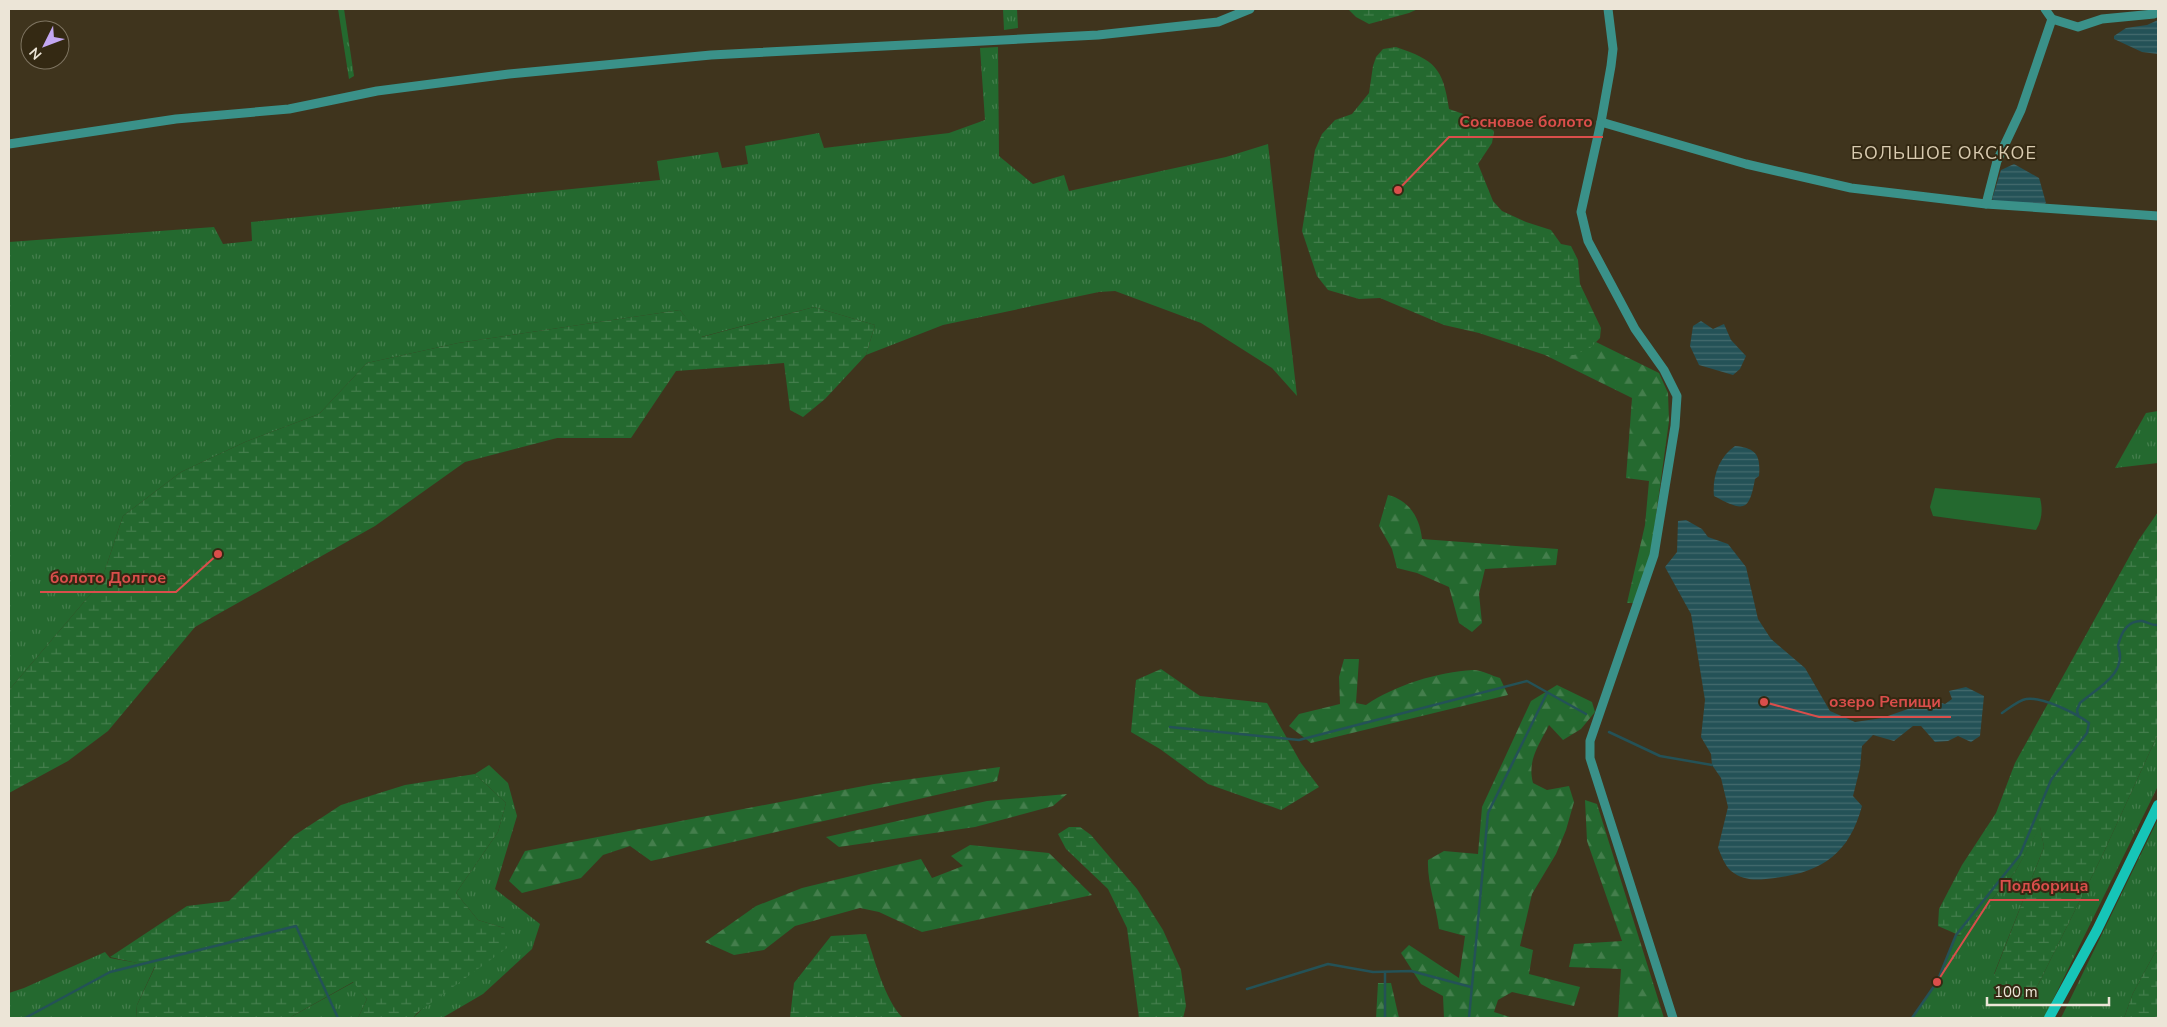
<svg xmlns="http://www.w3.org/2000/svg" width="2167" height="1027" viewBox="0 0 2167 1027" font-family="'Nunito Sans',sans-serif">
  <defs>
    <pattern id="grass-tufts" width="24" height="20" patternUnits="userSpaceOnUse" patternTransform="scale(1.25)"><rect width="24" height="20" fill="#24692f"/><path d="M3 7l-1-3M5 7V3M7 7l1-3M15 17l-1-3M17 17v-4M19 17l1-3" fill="none" stroke="#447e4c"/></pattern>
    <pattern id="forest-firs" width="22" height="20" patternUnits="userSpaceOnUse" patternTransform="scale(1.25)"><rect width="22" height="20" fill="#24692f"/><path d="M5 1l3.5 6h-7zM16 11l3.5 6h-7z" fill="#447e4c"/></pattern>
    <pattern id="wetland-marsh" width="20" height="14" patternUnits="userSpaceOnUse" patternTransform="scale(1.25)"><rect width="20" height="14" fill="#24692f"/><path d="M1 5h8M5 5V1M11 12h8M15 12V8" fill="none" stroke="#447e4c"/></pattern>
    <pattern id="water-rules" width="6" height="5" patternUnits="userSpaceOnUse" patternTransform="scale(1.25)"><rect width="6" height="5" fill="#245257"/><path d="M0 2.5h6" fill="none" stroke="#446b6e"/></pattern>
  </defs>
  <rect width="100%" height="100%" fill="#3f341d"/>
  <g fill="url(#grass-tufts)">
    <path d="M 338,9 L 344,9 L 354,76 L 349,79 Z"/>
    <path d="M 1003,9 L 1017,9 L 1018,28 L 1004,30 Z"/>
    <path d="M 998,47 L 999,156 L 1033,184 L 1064,175 L 1069,191 L 1226,157 L 1268,144 L 1297,396 L 1272,368 L 1201,323 L 1115,291 L 1099,292 L 943,325 L 866,355 L 875,325 L 814,307 L 701,337 L 680,310 L 458,343 L 367,363 L 319,414 L 245,442 L 181,472 L 123,516 L 101,582 L 9,690 L 9,242 L 214,227 L 223,244 L 252,241 L 251,222 L 660,180 L 657,161 L 718,152 L 722,168 L 748,164 L 745,146 L 819,133 L 824,148 L 949,133 L 985,120 L 980,48 Z"/>
    <path d="M 2158,411 L 2158,463 L 2115,468 L 2146,413 Z"/>
    <path d="M 2158,734 L 2158,786 L 2044,1018 L 1912,1018 L 1937,982 L 1956,935 L 1961,936 L 2015,872 L 2040,826 L 2044,847 L 1994,974 L 2034,993 L 2103,854 Z"/>
    <path d="M 489,765 L 508,783 L 517,816 L 495,889 L 540,924 L 532,949 L 483,994 L 442,1018 L 413,1018 L 504,928 L 478,920 L 456,893 L 498,832 L 506,803 L 475,774 Z"/>
    <path d="M 2158,819 L 2158,947 L 2133,993 L 2124,1018 L 2061,1018 Z"/>
    <path d="M 105,952 L 110,958 L 155,966 L 137,1005 L 136,1018 L 9,1018 L 9,993 L 24,988 Z"/>
    <path d="M 354,982 L 367,999 L 358,1018 L 289,1018 Z"/>
  </g>
  <g fill="url(#forest-firs)">
    <path d="M 1596,342 L 1659,373 L 1668,393 L 1669,421 L 1651,552 L 1635,603 L 1627,603 L 1645,525 L 1649,481 L 1626,478 L 1632,398 L 1545,355 C 1564,355 1581,356 1596,342 Z"/>
    <path d="M 1388,495 C 1409,500 1420,518 1422,539 L 1558,549 L 1556,565 L 1485,569 L 1479,594 L 1482,623 L 1472,632 L 1459,623 L 1449,587 L 1417,573 L 1397,568 L 1392,549 L 1379,526 Z"/>
    <path d="M 1344,659 L 1359,659 L 1356,703 L 1366,705 C 1395,685 1438,672 1473,670 C 1482,670 1492,676 1500,678 L 1508,695 L 1311,743 L 1289,726 L 1299,714 L 1340,704 L 1339,677 Z"/>
    <path d="M 1557,685 L 1592,702 L 1595,712 L 1581,729 L 1563,740 L 1549,725 C 1539,745 1527,760 1533,783 L 1547,790 L 1569,786 L 1574,802 L 1566,830 L 1556,854 L 1532,894 L 1520,946 L 1533,950 L 1529,974 L 1580,987 L 1574,1006 L 1512,992 L 1498,1000 L 1494,1012 L 1513,1018 L 1444,1018 L 1443,996 L 1421,984 L 1401,953 L 1409,945 L 1459,978 L 1465,936 L 1439,929 C 1436,905 1427,883 1428,860 L 1444,851 L 1478,854 L 1482,807 L 1531,701 Z"/>
    <path d="M 1000,767 L 997,781 L 651,861 L 630,846 L 603,855 L 581,878 L 522,893 L 509,881 L 525,851 L 874,784 Z"/>
    <path d="M 1067,794 L 1053,806 L 975,827 L 839,847 L 826,837 L 987,801 Z"/>
    <path d="M 1585,800 L 1597,804 L 1664,1018 L 1618,1018 L 1621,969 L 1569,967 L 1574,944 L 1622,941 L 1587,841 Z"/>
    <path d="M 970,845 L 1049,853 L 1092,895 L 922,932 L 879,912 L 860,908 L 795,926 L 764,950 L 734,955 L 705,942 L 756,906 L 802,888 L 921,859 L 932,878 L 963,866 L 951,856 Z"/>
    <path d="M 1378,983 L 1391,983 L 1399,1018 L 1376,1018 Z"/>
  </g>
  <g fill="url(#wetland-marsh)">
    <path d="M 1348,9 L 1418,9 L 1409,13 L 1369,24 L 1356,17 Z"/>
    <path d="M 1396,47 C 1435,60 1443,68 1449,109 L 1472,117 L 1494,131 L 1492,143 L 1478,164 L 1493,201 L 1502,211 L 1526,222 L 1551,230 L 1561,244 L 1571,246 L 1578,260 L 1580,284 L 1601,328 L 1600,338 L 1590,348 L 1574,355 L 1545,355 L 1479,333 L 1444,325 L 1380,298 L 1359,299 L 1328,290 L 1317,276 L 1302,231 L 1315,150 L 1322,134 L 1335,120 L 1352,114 L 1369,93 L 1373,66 L 1376,57 L 1383,49 Z"/>
    <path d="M 814,307 L 875,325 L 866,355 L 825,399 L 803,417 L 790,410 L 784,363 L 676,371 L 631,438 L 557,438 L 465,462 L 375,526 L 195,627 L 108,731 L 68,761 L 9,793 L 9,690 L 101,582 L 123,516 L 181,472 L 245,442 L 319,414 L 367,363 L 458,343 L 680,310 L 702,337 Z"/>
    <path d="M 2158,512 L 2158,734 L 2103,854 L 2034,993 L 2016,998 L 1994,975 L 2044,847 L 2040,827 L 2015,872 L 1961,936 L 1938,926 L 1939,909 L 1962,865 L 1996,813 L 2015,763 L 2138,541 Z"/>
    <path d="M 1161,669 L 1200,696 L 1267,703 L 1301,763 L 1319,787 L 1281,810 L 1208,784 L 1160,749 L 1131,732 L 1136,680 Z"/>
    <path d="M 475,774 L 506,803 L 498,832 L 456,893 L 478,920 L 504,928 L 507,948 L 417,1013 L 413,1018 L 358,1018 L 367,999 L 353,982 L 289,1018 L 136,1018 L 137,1005 L 155,967 L 110,957 L 187,906 L 229,901 L 295,835 L 341,805 L 405,785 Z"/>
    <path d="M 1069,827 L 1080,827 L 1091,835 L 1137,889 L 1163,930 L 1181,970 L 1186,1006 L 1183,1018 L 1139,1018 L 1127,928 L 1108,889 L 1066,849 L 1058,834 Z"/>
    <path d="M 866,934 C 874,958 885,1001 903,1018 L 790,1018 L 794,983 L 831,936 Z"/>
    <path d="M 2158,947 L 2158,1018 L 2124,1018 L 2133,993 Z"/>
  </g>
  <path fill="#24692f" d="M 1935,488 L 2040,498 C 2043,510 2042,520 2036,530 L 1933,516 L 1930,507 Z"/>
  <g fill="url(#water-rules)">
    <path d="M 2158,20 L 2158,54 L 2142,52 L 2114,39 L 2114,36 L 2126,28 L 2147,25 Z"/>
    <path d="M 2014,164 L 2039,178 L 2046,203 L 2042,206 L 1996,202 L 1992,199 L 2001,170 Z"/>
    <path d="M 1701,321 L 1713,329 L 1724,324 L 1731,340 L 1746,356 L 1740,369 L 1733,375 L 1699,365 L 1690,346 L 1693,326 Z"/>
    <path d="M 1735,446 C 1756,448 1761,455 1759,476 L 1755,479 C 1749,512 1744,512 1714,496 C 1712,477 1719,457 1735,446 Z"/>
    <path d="M 1686,520 L 1702,529 L 1708,537 L 1728,544 L 1746,567 L 1758,619 L 1771,639 L 1805,668 L 1830,711 L 1855,722 L 1882,718 L 1908,709 L 1922,697 L 1945,704 L 1952,699 L 1949,691 L 1966,687 L 1984,696 L 1980,736 L 1971,742 L 1958,736 L 1948,741 L 1935,742 L 1921,726 L 1913,726 L 1894,741 L 1873,735 L 1862,746 L 1860,768 L 1853,796 L 1862,806 C 1849,854 1822,872 1775,878 C 1759,880 1745,882 1731,871 C 1725,866 1721,855 1718,848 L 1728,807 L 1721,778 L 1712,765 L 1711,754 L 1701,737 L 1705,700 L 1691,614 L 1665,567 L 1677,552 L 1678,521 Z"/>
  </g>
  <g fill="none" stroke-linecap="round" stroke-linejoin="round">
    <g stroke="#245257" stroke-width="2.5">
      <path d="M 2078,715 L 2077,710 L 2080,703 C 2099,687 2128,673 2118,646 C 2121,633 2127,620 2142,621 C 2148,622 2152,626 2158,625"/>
      <path d="M 1170,727 L 1299,740 L 1527,681 L 1586,714"/>
      <path d="M 1609,732 L 1660,756 L 1712,765"/>
      <path d="M 1385,972 L 1385,1018"/>
      <path d="M 1247,989 L 1328,964 L 1373,972 L 1411,971 L 1471,987"/>
      <path d="M 25,1018 L 110,972 L 296,926 L 338,1018"/>
      <path d="M 1469,1018 L 1488,813 L 1547,693"/>
      <path d="M 1912,1018 L 1937,982 L 1956,935 L 2020,855 L 2051,780 L 2087,733 L 2089,723 C 2077,714 2042,696 2026,699 C 2019,700 2008,709 2002,713"/>
    </g>
    <g stroke="#3a9189" stroke-width="9">
      <path d="M 1608,9 L 1613,49 L 1611,66 L 1601,122 L 1581,212 L 1588,241 L 1635,329 L 1664,370 L 1677,396 L 1675,426 L 1654,555 L 1590,741 L 1590,758 L 1673,1018"/>
      <path d="M 2052,19 L 2078,27 L 2102,19 L 2154,14 L 2158,12"/>
      <path d="M 1601,122 L 1746,164 L 1851,188 L 1986,204 L 2158,216"/>
      <path d="M 9,144 L 176,119 L 289,109 L 377,91 L 509,74 L 711,55 L 1098,35 L 1218,22 L 1250,9"/>
      <path d="M 1986,204 L 1997,161 L 2021,110 L 2052,19 L 2045,9"/>
    </g>
    <path stroke="#16c5b8" stroke-width="10" d="M 2049,1018 L 2097,930 L 2158,805"/>
  </g>
  <g text-anchor="middle" stroke-width="4" stroke-linejoin="round" paint-order="stroke">
    <g font-size="18" letter-spacing="1" fill="#d9cbb0" stroke="#342913">
      <text x="1944" y="159">БОЛЬШОЕ ОКСКОЕ</text>
    </g>
  </g>
  <path fill="none" stroke="#da4e4b" stroke-width="2" d="M1398 190L1449 137H1603M218 554L176 592H40M1764 702L1819 717H1951M1937 982L1990 900H2099"/>
  <g fill="#da4e4b" stroke="#342913" stroke-width="2">
    <circle cx="1398" cy="190" r="5"/>
    <circle cx="218" cy="554" r="5"/>
    <circle cx="1764" cy="702" r="5"/>
    <circle cx="1937" cy="982" r="5"/>
  </g>
  <g font-size="16" text-anchor="middle" font-weight="bold" fill="#da4e4b" stroke="#342913" stroke-width="4" stroke-linejoin="round" paint-order="stroke">
    <text x="1526" y="127">Сосновое болото</text>
    <text x="108" y="583">болото Долгое</text>
    <text x="1885" y="707">озеро Репищи</text>
    <text x="2044" y="891">Подборица</text>
  </g>
  <rect width="2167" height="1027" fill="none" stroke="#ece5d7" stroke-width="20"/>
  <g transform="translate(45 45) rotate(228)"><circle r="24" fill="#342913" stroke="#7e7461"/>
  <path d="M0-4L9 19L0 12L-9 19Z" fill="#c3a7f2"/>
  <text y="-8" font-size="14" font-weight="bold" text-anchor="middle" fill="#ece5d7">N</text>
  </g>
  <path d="M1987 997v8h122v-8" fill="none" stroke="#ece5d7" stroke-width="2.5"/>
  <text x="1994" y="997" font-size="15" fill="#ece5d7" stroke="#342913" stroke-width="4" paint-order="stroke">100 m</text>
</svg>
